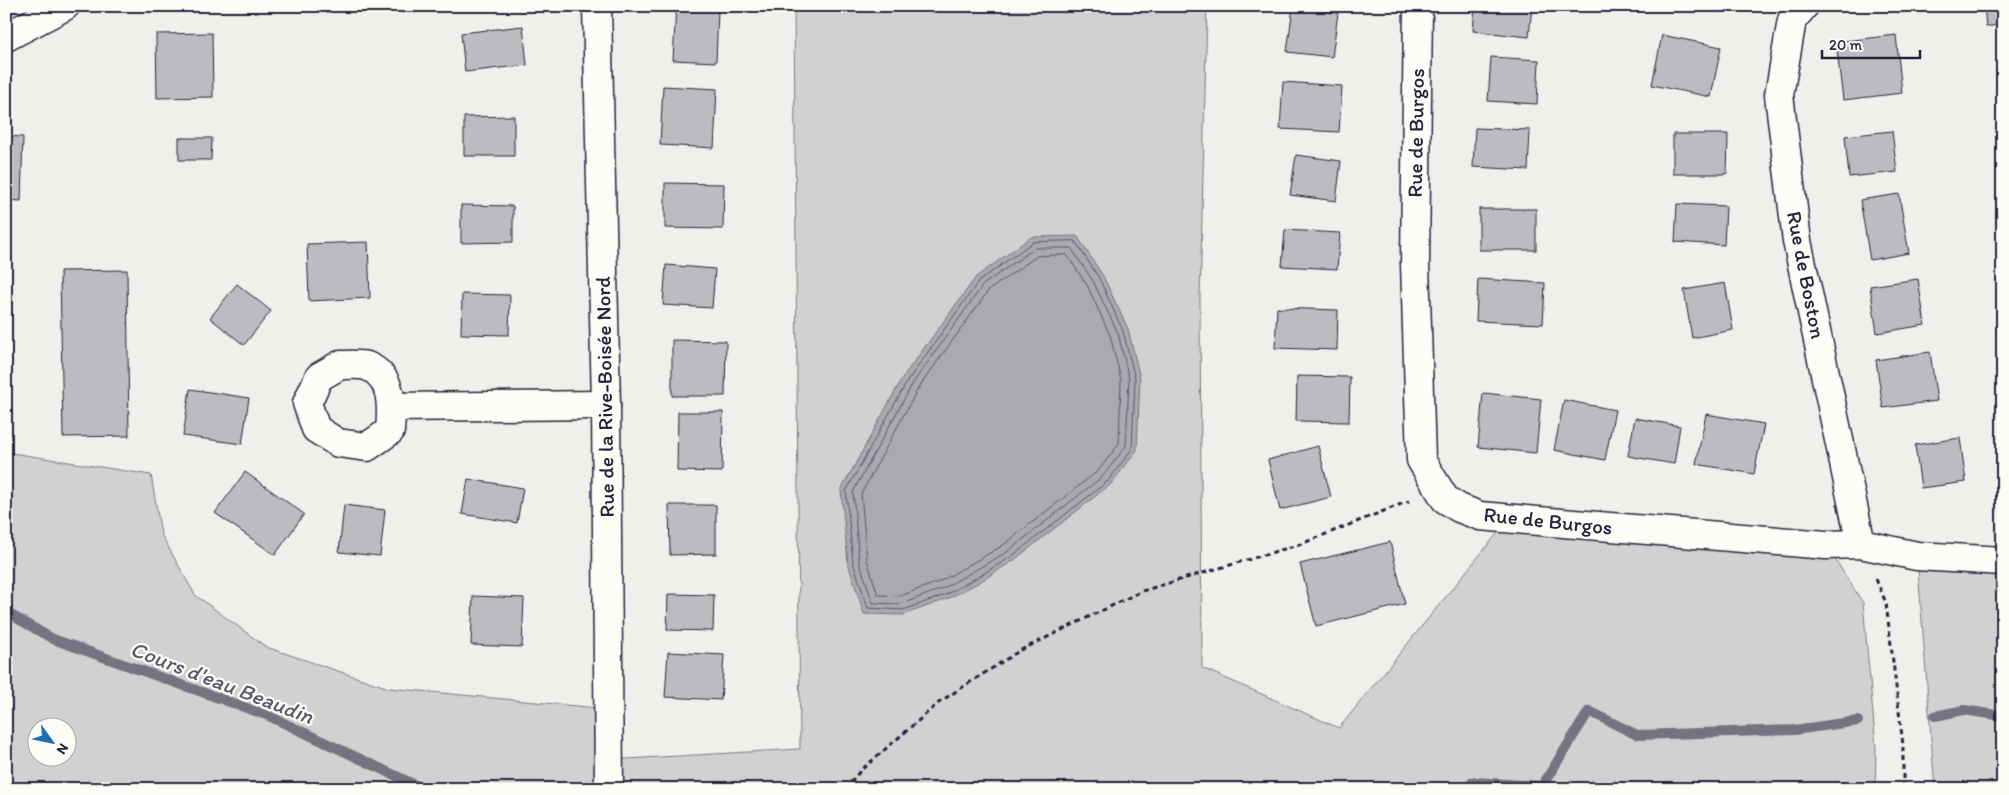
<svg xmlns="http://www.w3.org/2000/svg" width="2009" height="795" viewBox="0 0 2009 795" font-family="Itim,sans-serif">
  <rect width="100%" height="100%" fill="#f0efec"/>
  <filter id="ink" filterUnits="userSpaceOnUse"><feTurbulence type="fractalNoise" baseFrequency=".02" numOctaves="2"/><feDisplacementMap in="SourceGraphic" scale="10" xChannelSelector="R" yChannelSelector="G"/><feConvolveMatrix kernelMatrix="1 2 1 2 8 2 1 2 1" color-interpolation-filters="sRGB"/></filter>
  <g filter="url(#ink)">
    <g fill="#d2d1d1" stroke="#7a7a86" fill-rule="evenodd">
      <path d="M 794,6 L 1207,6 L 1200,299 L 1202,668 L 1339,728 L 1509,519 L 1826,545 L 1863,603 L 1876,748 L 1875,789 L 11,789 L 6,785 L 6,452 L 151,475 L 161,534 L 195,595 L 266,647 L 389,688 L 608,709 L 609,760 L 800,749 ZM 38,728 L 68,728 L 68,758 L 38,758 Z"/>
      <path d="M 1917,556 L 2003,561 L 2003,789 L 1935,789 Z"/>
    </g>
    <path fill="#a9a9b0" stroke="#737381" d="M 1077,236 L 1103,276 L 1128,329 L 1140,378 L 1137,450 L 1111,484 L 1013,561 L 978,583 L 947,599 L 903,615 L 864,614 L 848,563 L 841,490 L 903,377 L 976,277 L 1031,237 Z"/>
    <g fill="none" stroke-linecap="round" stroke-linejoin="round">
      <g stroke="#58586a" stroke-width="1">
        <path d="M 1075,241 L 1099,278 L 1123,331 L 1135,379 L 1132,449 L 1108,481 L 1011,557 L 976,578 L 945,595 L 903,610 L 868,608 L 853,562 L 846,491 L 908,380 L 979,281 L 1033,242 Z"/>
        <path d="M 1035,248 L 1071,248 L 1093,281 L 1118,333 L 1129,379 L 1126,446 L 1103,476 L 1007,552 L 942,589 L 901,604 L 873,603 L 859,561 L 853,492 L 913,383 L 983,285 Z"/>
        <path d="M 1067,255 L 1087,285 L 1110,335 L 1121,380 L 1119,444 L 1098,471 L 1002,546 L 939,582 L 900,596 L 878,595 L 867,560 L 861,494 L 919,387 L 989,290 L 1037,256 Z"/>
      </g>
      <g stroke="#737381" stroke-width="10">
        <path d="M 6,612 L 53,639 L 269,716 L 424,789"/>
        <path d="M 1935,716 L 1964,710 L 2003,716"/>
        <path d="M 1465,789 L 1473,782 L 1542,786 L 1589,711 L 1637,735 L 1794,730 L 1858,721"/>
      </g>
    </g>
    <g fill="#bcbcc0" stroke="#22223b">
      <path d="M 1475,6 L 1532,6 L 1529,37 L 1473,31 Z"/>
      <path d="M 1706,6 L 1721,6 L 1717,13 Z"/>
      <path d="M 1984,6 L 2003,6 L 2003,24 L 1986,27 Z"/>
      <path d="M 676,7 L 718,9 L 716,62 L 673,60 Z"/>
      <path d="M 1293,7 L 1338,13 L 1332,57 L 1287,52 Z"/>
      <path d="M 523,26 L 527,65 L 465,72 L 461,33 Z"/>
      <path d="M 212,33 L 213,97 L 157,98 L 156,34 Z"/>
      <path d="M 1662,35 L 1721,47 L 1711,97 L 1652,85 Z"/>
      <path d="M 1896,35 L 1902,93 L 1843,100 L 1836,42 Z"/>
      <path d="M 1491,57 L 1539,60 L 1537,104 L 1488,101 Z"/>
      <path d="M 1283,82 L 1342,86 L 1339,132 L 1280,129 Z"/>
      <path d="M 663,86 L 717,89 L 714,148 L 660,145 Z"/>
      <path d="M 514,116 L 514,156 L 464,156 L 464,117 Z"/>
      <path d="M 1475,128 L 1530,130 L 1528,170 L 1473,167 Z"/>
      <path d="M 1892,131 L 1897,172 L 1849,177 L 1845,136 Z"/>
      <path d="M 1673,134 L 1728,134 L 1727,174 L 1673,174 Z"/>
      <path d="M 6,136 L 23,137 L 21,201 L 6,200 Z"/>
      <path d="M 179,138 L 212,138 L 211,160 L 179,160 Z"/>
      <path d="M 1296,155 L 1341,161 L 1336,201 L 1290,195 Z"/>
      <path d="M 665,183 L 724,184 L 723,229 L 665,228 Z"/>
      <path d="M 1899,194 L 1909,253 L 1870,260 L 1860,200 Z"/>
      <path d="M 1677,204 L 1726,206 L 1724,245 L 1675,242 Z"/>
      <path d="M 461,205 L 513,206 L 513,242 L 461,243 Z"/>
      <rect x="1479" y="209" width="57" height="41"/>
      <path d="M 1285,230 L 1340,233 L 1337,269 L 1282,266 Z"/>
      <path d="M 368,242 L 370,298 L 309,301 L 307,244 Z"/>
      <path d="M 666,265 L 715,269 L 712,308 L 663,305 Z"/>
      <path d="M 127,270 L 129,436 L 63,437 L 60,271 Z"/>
      <path d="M 1478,279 L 1545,283 L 1543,324 L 1476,321 Z"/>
      <path d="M 1918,279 L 1925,325 L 1877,333 L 1870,286 Z"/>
      <path d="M 1725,283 L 1733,330 L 1692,338 L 1684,290 Z"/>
      <path d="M 237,284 L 271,311 L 244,345 L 210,318 Z"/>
      <path d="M 462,294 L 510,295 L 509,335 L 461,334 Z"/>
      <path d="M 1277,308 L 1338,310 L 1337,350 L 1275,348 Z"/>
      <path d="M 672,340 L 726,341 L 725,396 L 672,396 Z"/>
      <path d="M 1930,352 L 1937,401 L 1883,408 L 1876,360 Z"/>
      <path d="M 1297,376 L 1350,377 L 1349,422 L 1296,421 Z"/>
      <path d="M 190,389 L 249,398 L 242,444 L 183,436 Z"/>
      <path d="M 1483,393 L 1541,399 L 1536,453 L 1478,447 Z"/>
      <path d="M 1564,400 L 1615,410 L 1605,460 L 1554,450 Z"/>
      <path d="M 678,412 L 723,412 L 722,472 L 677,471 Z"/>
      <path d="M 1706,414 L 1764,424 L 1754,474 L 1696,464 Z"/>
      <path d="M 1635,418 L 1680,426 L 1674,464 L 1628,456 Z"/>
      <path d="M 1960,438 L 1966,482 L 1921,488 L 1915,445 Z"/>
      <path d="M 1318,446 L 1331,497 L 1280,510 L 1268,460 Z"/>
      <path d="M 245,472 L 304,514 L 275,555 L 215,513 Z"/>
      <path d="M 468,479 L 523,488 L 517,523 L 462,514 Z"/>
      <path d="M 344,505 L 385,510 L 380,556 L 339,552 Z"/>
      <path d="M 669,505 L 716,505 L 716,554 L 670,555 Z"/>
      <path d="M 1390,542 L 1405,604 L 1316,626 L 1300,564 Z"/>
      <path d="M 668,594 L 714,595 L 713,631 L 667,630 Z"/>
      <path d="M 473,596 L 524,598 L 522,647 L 471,645 Z"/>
      <path d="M 668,652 L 724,655 L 721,700 L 665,697 Z"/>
    </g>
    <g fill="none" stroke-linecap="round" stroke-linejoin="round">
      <g stroke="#22223b" stroke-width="31">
        <g id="minor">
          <path d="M 597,6 L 606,405 L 609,789"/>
          <path d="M 1418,6 L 1415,263 L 1421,460 L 1445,499 L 1459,508 L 1480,516 L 1826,545 L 1861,544 L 1917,556 L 2003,561"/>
          <path d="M 1804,6 L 1792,20 L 1779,95 L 1797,241 L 1861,544"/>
          <path d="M 340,365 C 347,365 360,364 367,366 C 394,377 392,408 390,431 L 367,447 L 338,443 L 316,429 L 307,403 L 319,377 Z"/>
          <path d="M 393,407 L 606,405"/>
        </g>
      </g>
      <g stroke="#22223b" stroke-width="31">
        <path id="tertiary" d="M 6,37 L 65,6"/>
      </g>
      <g stroke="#22223b" stroke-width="3" stroke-dasharray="5 4" stroke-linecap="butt">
        <path d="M 1876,579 L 1886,603 L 1903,745 L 1903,789"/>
        <path d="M 845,789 L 860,771 L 941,701 L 1019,651 L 1142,591 L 1301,544 L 1409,501"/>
      </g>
      <use href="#minor" stroke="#fdfcf7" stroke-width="28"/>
      <use href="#tertiary" stroke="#fdfcf7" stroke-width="28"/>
    </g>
  </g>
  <g text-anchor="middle" stroke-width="4.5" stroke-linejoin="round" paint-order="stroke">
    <g font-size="21" fill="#22223b" stroke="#fdfcf7">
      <text transform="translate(1416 133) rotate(-89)" y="7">Rue de Burgos</text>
      <text transform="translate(1806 275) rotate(79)" y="7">Rue de Boston</text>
      <text transform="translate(605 397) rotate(-91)" y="7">Rue de la Rive-Boisée Nord</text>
      <text transform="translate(1548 521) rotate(6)" y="7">Rue de Burgos</text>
    </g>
    <g font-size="22" font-style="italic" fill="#58586a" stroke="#fdfcf7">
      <text transform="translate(222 682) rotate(21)" y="8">Cours d'eau Beaudin</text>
    </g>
  </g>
  <rect width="2009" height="795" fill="none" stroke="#fdfcf7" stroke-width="25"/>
  <rect x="12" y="12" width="1984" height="770" fill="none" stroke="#22223b" stroke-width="2" filter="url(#ink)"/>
  <g transform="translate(52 742) rotate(123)"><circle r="24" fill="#fdfcf7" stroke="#a5a5ac"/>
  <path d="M0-4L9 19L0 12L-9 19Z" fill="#1f6fb2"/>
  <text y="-8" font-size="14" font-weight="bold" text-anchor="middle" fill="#22223b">N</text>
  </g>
  <path d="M1822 50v8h98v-8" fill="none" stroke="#22223b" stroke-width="2.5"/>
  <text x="1829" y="50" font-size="15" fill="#22223b" stroke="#fdfcf7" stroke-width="4" paint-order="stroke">20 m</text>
</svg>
